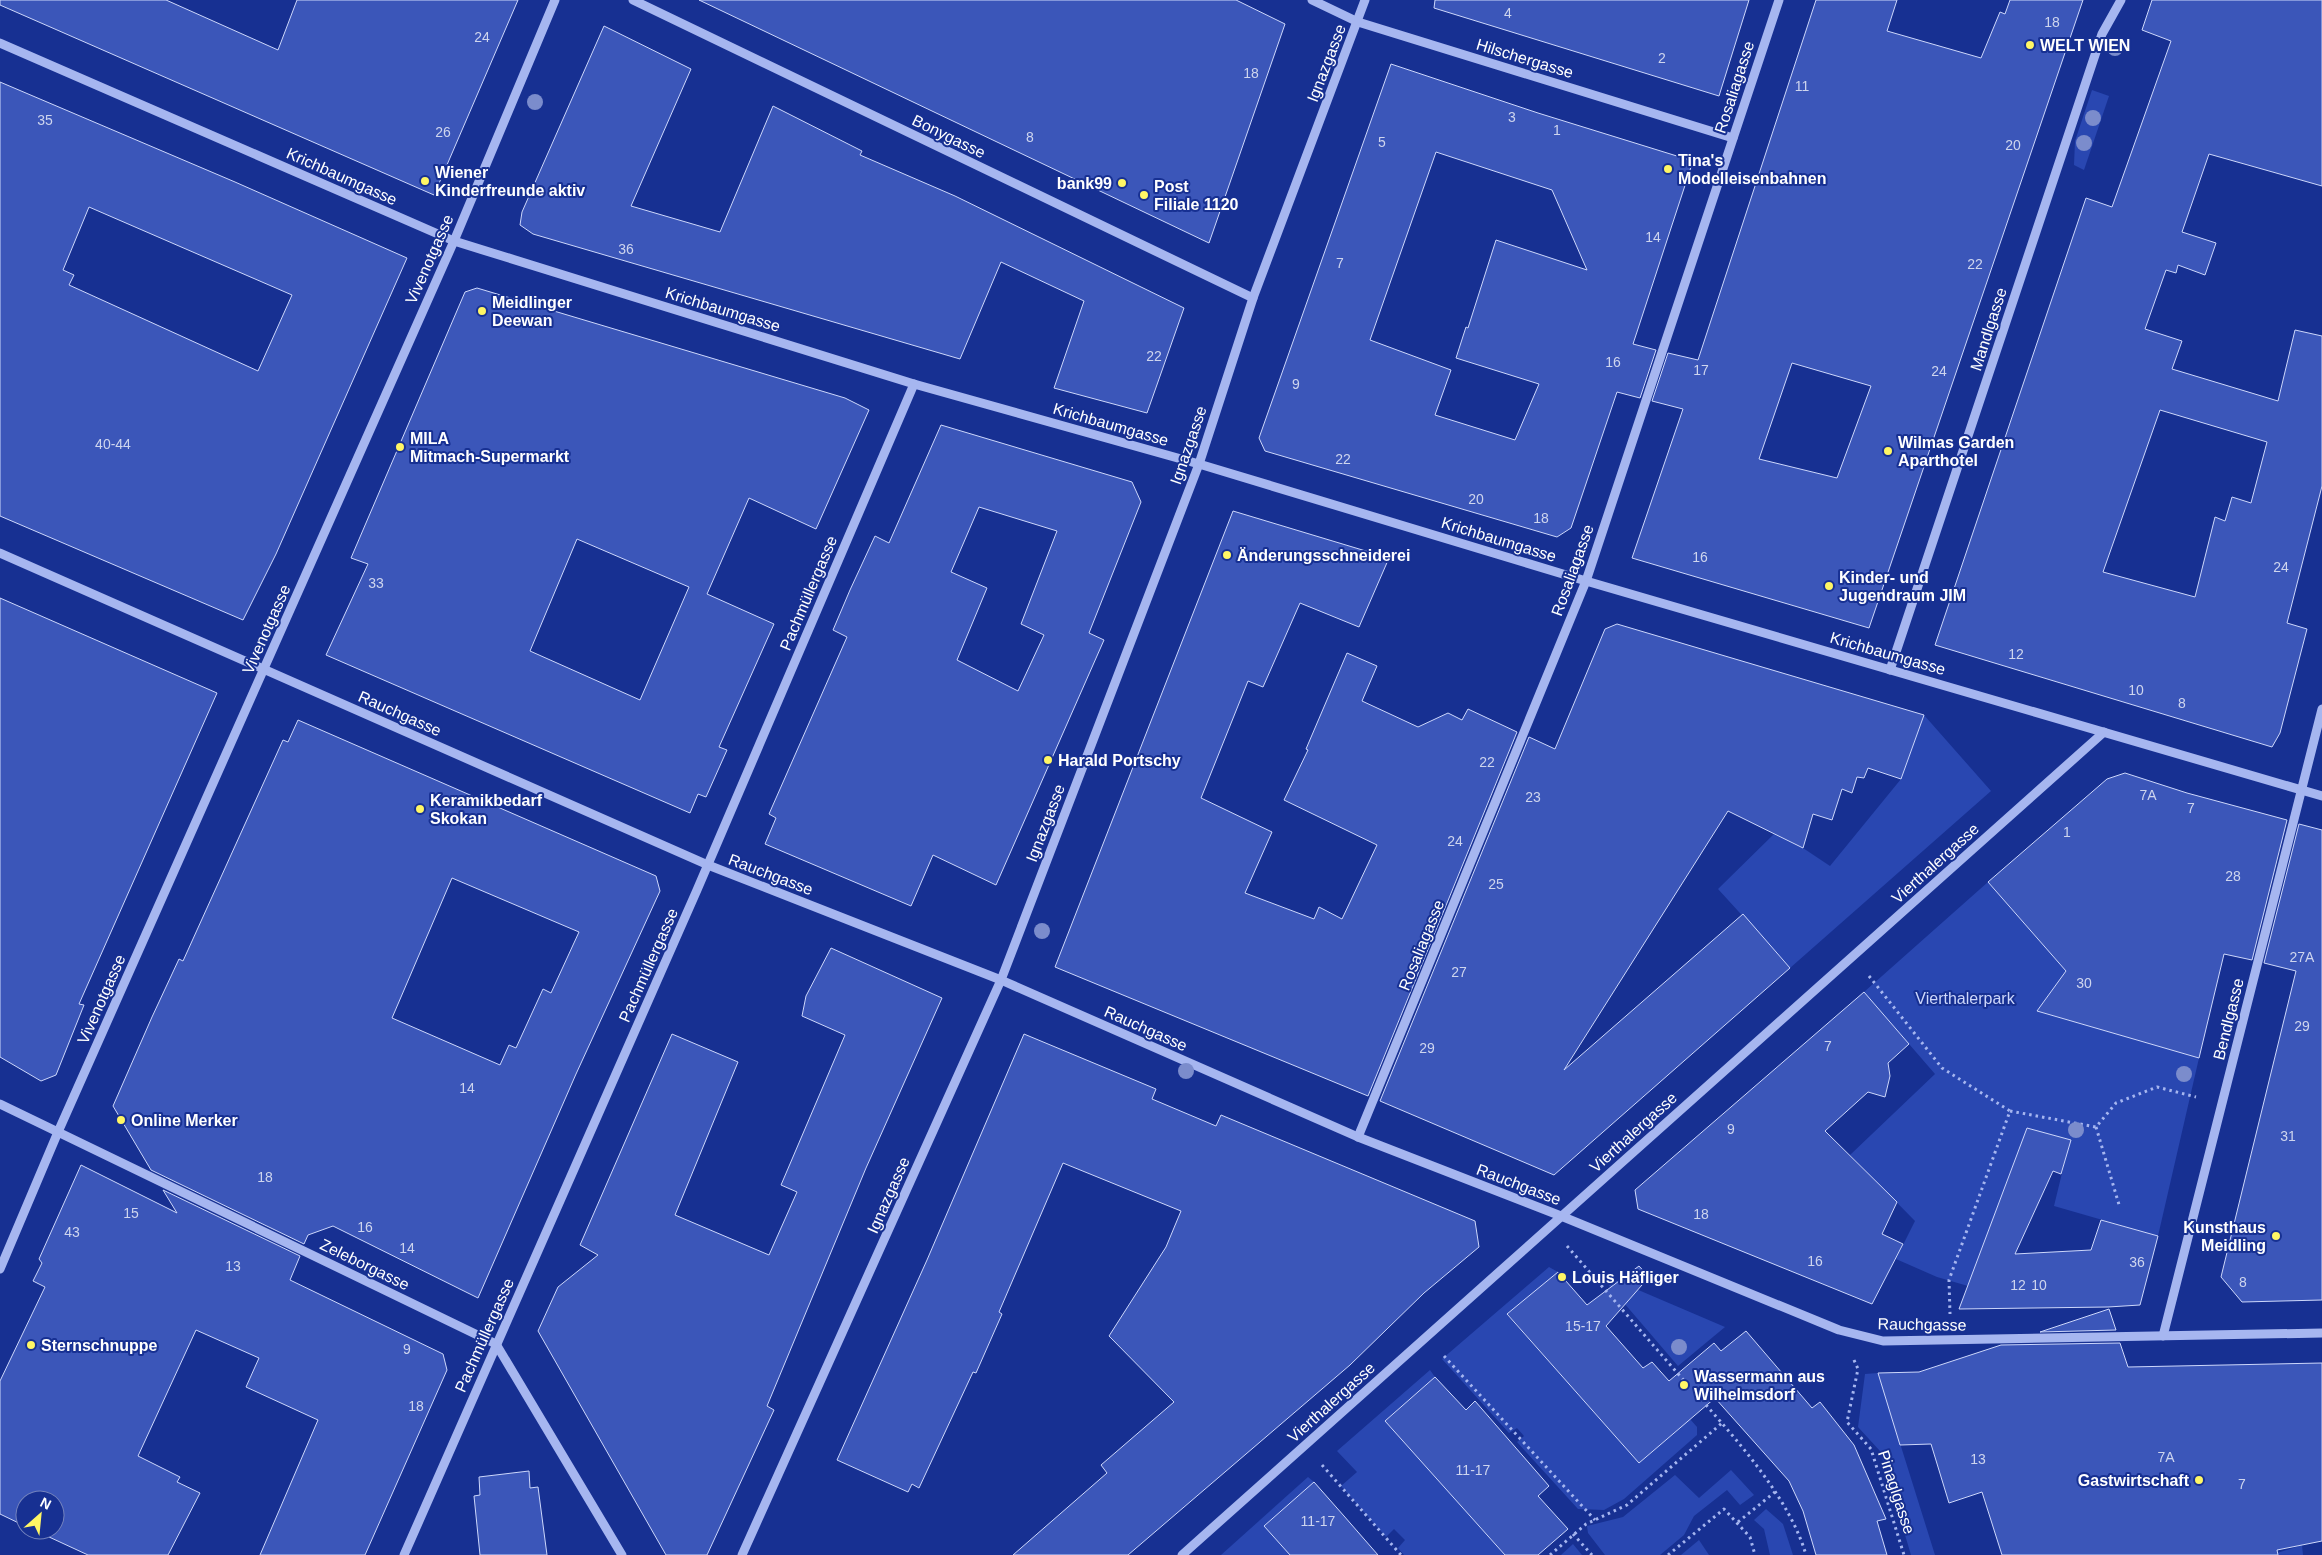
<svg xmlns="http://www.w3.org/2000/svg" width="2322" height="1555" viewBox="0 0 2322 1555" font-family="Arial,sans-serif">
  <rect width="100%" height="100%" fill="#173092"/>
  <g fill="#2947b1">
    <path d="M 2092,90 L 2109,96 L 2084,170 L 2074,165 L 2075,141 Z"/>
    <path d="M 1924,715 L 1991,791 L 1790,968 L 1718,889 L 1774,834 L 1803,848 L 1830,866 L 1901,779 Z"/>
    <path d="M 1988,882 L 2066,971 L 2037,1011 L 2199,1058 L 2158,1236 L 2054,1206 L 2070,1140 L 2027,1128 L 1968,1286 L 1937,1277 L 1896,1259 L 1915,1221 L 1850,1155 L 1935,1074 L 1864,992 Z"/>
    <path d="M 1549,1267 L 1558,1272 L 1507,1315 L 1639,1463 L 1690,1419 L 1697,1427 L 1697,1435 L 1624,1499 L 1604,1510 L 1578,1509 L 1517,1442 L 1524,1436 L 1517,1428 L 1509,1433 L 1442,1359 Z"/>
    <path d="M 1615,1280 L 1725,1327 L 1678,1366 L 1606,1282 Z"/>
    <path d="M 1430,1370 L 1435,1377 L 1385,1421 L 1505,1555 L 1404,1555 L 1398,1548 L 1405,1540 L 1394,1529 L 1386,1537 L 1341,1486 L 1357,1472 L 1337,1451 Z"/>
    <path d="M 1878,1373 L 1935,1555 L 1911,1555 L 1880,1451 L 1858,1427 L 1865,1374 Z"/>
    <path d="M 1731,1470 L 1754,1495 L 1740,1505 L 1727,1490 L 1694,1516 L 1684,1535 L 1660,1555 L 1605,1555 L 1588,1533 L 1587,1526 L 1623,1517 L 1675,1475 L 1699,1498 Z"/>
    <path d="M 1308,1477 L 1314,1482 L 1290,1555 L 1221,1555 Z"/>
    <path d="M 1766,1509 L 1783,1524 L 1793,1555 L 1770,1555 L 1764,1529 L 1754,1520 Z"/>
    <path d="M 1699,1540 L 1709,1555 L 1681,1555 Z"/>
    <path d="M 1573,1544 L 1582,1555 L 1561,1555 Z"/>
    <path d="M 2302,1545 L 2303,1555 L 2271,1555 Z"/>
  </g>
  <g fill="#3b56b9" stroke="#cdd7fb" fill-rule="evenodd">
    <path d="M 0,0 L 166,0 L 278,50 L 297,0 L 518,0 L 434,195 L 0,5 Z"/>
    <path d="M 699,0 L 1236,0 L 1285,24 L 1209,243 Z"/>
    <path d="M 1435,0 L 1749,0 L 1719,96 L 1434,8 Z"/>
    <path d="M 1816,0 L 1897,0 L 1887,31 L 1981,58 L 2000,12 L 2005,14 L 2010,0 L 2083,0 L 1869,628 L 1632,558 L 1683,409 L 1652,401 L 1668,353 L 1698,360 ZM 1792,363 L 1871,386 L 1837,478 L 1759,459 Z"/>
    <path d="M 2152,0 L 2322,0 L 2322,186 L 2209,154 L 2182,232 L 2216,243 L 2205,275 L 2178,265 L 2176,273 L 2166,270 L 2145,329 L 2182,341 L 2172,369 L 2278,401 L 2295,330 L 2322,336 L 2322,486 L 2287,623 L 2307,629 L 2280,733 L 2272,747 L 1935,645 L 2086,198 L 2112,207 L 2171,41 L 2142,30 ZM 2160,410 L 2267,442 L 2251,503 L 2232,497 L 2225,521 L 2215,517 L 2195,597 L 2103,572 Z"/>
    <path d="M 604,26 L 691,69 L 631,206 L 720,232 L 773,106 L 862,151 L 860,155 L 955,196 L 1184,308 L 1147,413 L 1054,388 L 1084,301 L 1001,262 L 960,359 L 533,234 L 520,225 L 522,212 Z"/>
    <path d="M 1391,64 L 1538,113 L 1693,161 L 1633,344 L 1656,350 L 1640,398 L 1617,392 L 1571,528 L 1557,537 L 1265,451 L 1259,438 ZM 1436,152 L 1552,190 L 1587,270 L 1496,240 L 1468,328 L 1466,327 L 1456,358 L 1539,384 L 1515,440 L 1435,415 L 1451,370 L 1370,340 Z"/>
    <path d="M 0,82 L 235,182 L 407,258 L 276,554 L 243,620 L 0,516 ZM 89,207 L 292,295 L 258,371 L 69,285 L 74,275 L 63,270 Z"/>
    <path d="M 477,288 L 845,398 L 869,410 L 816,529 L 749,498 L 707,594 L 774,624 L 719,747 L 727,750 L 706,797 L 698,794 L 690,813 L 326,655 L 368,564 L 351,558 L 465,292 ZM 577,539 L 689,587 L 640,700 L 530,651 Z"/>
    <path d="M 941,425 L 1132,482 L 1141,502 L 1089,633 L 1104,640 L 996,885 L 933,855 L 911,906 L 765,844 L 776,818 L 769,814 L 847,637 L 833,630 L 850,590 L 875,536 L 889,543 ZM 979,507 L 1057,531 L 1021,624 L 1044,635 L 1018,691 L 957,660 L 987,588 L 951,572 Z"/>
    <path d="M 1233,511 L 1389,558 L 1359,627 L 1300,603 L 1263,687 L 1248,681 L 1201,798 L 1272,832 L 1245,893 L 1314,919 L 1319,907 L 1342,919 L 1377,845 L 1284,800 L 1308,750 L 1306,749 L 1347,653 L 1377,666 L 1362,701 L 1418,727 L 1448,713 L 1462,720 L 1468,709 L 1517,732 L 1368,1096 L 1055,967 Z"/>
    <path d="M 0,598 L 217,693 L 79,1004 L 84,1005 L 56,1075 L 41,1081 L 0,1057 Z"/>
    <path d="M 1617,624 L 1924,715 L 1901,779 L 1868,768 L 1864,778 L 1857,777 L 1852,793 L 1842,789 L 1832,820 L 1813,814 L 1803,848 L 1728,811 L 1564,1070 L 1743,914 L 1790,968 L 1554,1175 L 1380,1101 L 1529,737 L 1555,749 L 1605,629 Z"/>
    <path d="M 298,720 L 656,876 L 660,891 L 576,1074 L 478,1298 L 333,1226 L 308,1235 L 304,1244 L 151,1170 L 113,1106 L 152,1017 L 179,959 L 183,961 L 283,740 L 288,742 ZM 452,878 L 579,932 L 551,993 L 543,989 L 516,1048 L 509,1045 L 500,1065 L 392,1018 Z"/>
    <path d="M 2125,773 L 2187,793 L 2287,820 L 2252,960 L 2224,954 L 2199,1058 L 2037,1011 L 2066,971 L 1988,882 L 2107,779 Z"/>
    <path d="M 2299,824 L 2322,830 L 2322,1300 L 2242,1302 L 2221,1277 L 2296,971 L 2264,963 Z"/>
    <path d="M 831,948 L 942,998 L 866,1168 L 767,1406 L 774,1410 L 707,1555 L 666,1555 L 538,1331 L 558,1287 L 598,1255 L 580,1245 L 672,1034 L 738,1062 L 675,1215 L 769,1255 L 797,1192 L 781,1185 L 845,1035 L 802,1016 L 806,996 Z"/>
    <path d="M 1864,992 L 1909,1044 L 1888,1063 L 1890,1076 L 1885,1097 L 1868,1092 L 1825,1131 L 1897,1202 L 1882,1234 L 1903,1244 L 1872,1304 L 1638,1209 L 1635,1190 Z"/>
    <path d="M 1024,1034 L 1156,1089 L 1152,1099 L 1216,1126 L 1221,1115 L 1475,1221 L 1479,1247 L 1424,1293 L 1350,1365 L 1128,1555 L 1013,1555 L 1107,1473 L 1101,1465 L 1174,1402 L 1109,1336 L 1166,1247 L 1181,1211 L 1063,1163 L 999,1312 L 1002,1314 L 976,1373 L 973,1372 L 919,1488 L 912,1484 L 908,1492 L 837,1460 L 927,1260 Z"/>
    <path d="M 2027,1128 L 2071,1140 L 2061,1174 L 2053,1171 L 2015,1254 L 2091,1250 L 2101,1220 L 2158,1236 L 2140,1305 L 2108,1307 L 1959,1309 Z"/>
    <path d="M 81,1165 L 177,1213 L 163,1190 L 300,1256 L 290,1280 L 443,1354 L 447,1370 L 365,1555 L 260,1555 L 318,1420 L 246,1387 L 259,1358 L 196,1330 L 138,1456 L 180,1477 L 177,1482 L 200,1493 L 168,1555 L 88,1555 L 34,1530 L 55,1530 L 55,1500 L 25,1500 L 25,1526 L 0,1514 L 0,1381 L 45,1287 L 33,1281 L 42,1263 L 39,1259 Z"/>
    <path d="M 1639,1266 L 1649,1277 L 1606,1326 L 1643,1368 L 1652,1362 L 1669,1381 L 1714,1343 L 1721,1351 L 1746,1331 L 1812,1408 L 1820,1402 L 1854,1445 L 1886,1519 L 1877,1521 L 1887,1555 L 1816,1555 L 1803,1511 L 1789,1481 L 1715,1398 L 1639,1463 L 1507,1314 L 1558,1272 L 1587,1305 Z"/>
    <path d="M 2109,1309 L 2116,1330 L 2040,1332 Z"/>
    <path d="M 2120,1343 L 2128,1367 L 2322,1363 L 2322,1541 L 2277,1550 L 2278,1555 L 2002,1555 L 1982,1492 L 1949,1503 L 1931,1444 L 1900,1445 L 1878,1373 L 1919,1372 L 2001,1345 Z"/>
    <path d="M 1435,1377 L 1466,1410 L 1475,1401 L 1549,1486 L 1538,1496 L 1568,1529 L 1538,1555 L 1505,1555 L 1385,1421 Z"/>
    <path d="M 529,1471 L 530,1488 L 538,1487 L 547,1555 L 480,1555 L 474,1496 L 480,1495 L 479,1477 Z"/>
    <path d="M 1314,1482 L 1344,1516 L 1378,1555 L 1290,1555 L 1264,1526 Z"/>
  </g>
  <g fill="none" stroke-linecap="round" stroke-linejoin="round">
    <g stroke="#a6b6f0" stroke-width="3" stroke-dasharray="2.5 4" stroke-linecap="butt">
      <path d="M 1869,976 L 1942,1068 L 2010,1111 L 1949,1280 L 1950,1314"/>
      <path d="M 2010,1111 L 2096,1127 L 2116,1103 L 2157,1087 L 2196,1097"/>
      <path d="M 2096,1127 L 2120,1208"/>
      <path d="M 1567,1246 L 1686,1383"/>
      <path d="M 1444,1356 L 1595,1520"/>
      <path d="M 1854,1360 L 1858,1369 L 1847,1422 L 1871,1449 L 1904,1555"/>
      <path d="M 1706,1405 C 1743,1447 1791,1502 1806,1555"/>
      <path d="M 1322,1465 L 1401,1555"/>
      <path d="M 1738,1522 L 1775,1492"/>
      <path d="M 1573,1534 L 1592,1555"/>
      <path d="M 1550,1555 L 1586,1524 L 1627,1505 L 1722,1423"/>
      <path d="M 1668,1555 L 1724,1509 L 1750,1537 L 1755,1555"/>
    </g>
    <g stroke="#a6b6f0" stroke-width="9">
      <path d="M 633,0 L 1253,298"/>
      <path d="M 1312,0 L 1358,22 L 1733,138"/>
      <path d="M 0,43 L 454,241 L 914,384 L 1199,464 L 1586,581 L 2322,796"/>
      <path d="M 0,553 L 708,865 L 1001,980 L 1358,1137 L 1561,1216 L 1839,1330 L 1883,1341 L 2322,1333"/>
      <path d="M 1890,670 L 2102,34 L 2121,0"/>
      <path d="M 0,1104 L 496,1344 L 622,1555"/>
      <path d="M 1358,1137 L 1586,581 L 1779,0"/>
      <path d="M 0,1269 L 58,1132 L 454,241 L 555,0"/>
      <path d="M 2163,1336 L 2322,709"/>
      <path d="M 404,1555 L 697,890 L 914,384"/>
      <path d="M 742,1555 L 1001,980 L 1199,464 L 1253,298 L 1365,0"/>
      <path d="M 1182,1555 L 2104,732"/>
    </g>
  </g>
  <g fill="#7b8ccc">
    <circle cx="2115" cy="48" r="8"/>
    <circle cx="535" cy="102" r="8"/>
    <circle cx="2093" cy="118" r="8"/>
    <circle cx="2084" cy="143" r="8"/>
    <circle cx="1042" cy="931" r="8"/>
    <circle cx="1186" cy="1071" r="8"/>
    <circle cx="2184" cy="1074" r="8"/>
    <circle cx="2076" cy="1130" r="8"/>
    <circle cx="1679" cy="1347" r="8"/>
  </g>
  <g fill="#fff665" stroke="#173092" stroke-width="2">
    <circle cx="2030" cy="45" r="5"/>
    <circle cx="1668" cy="169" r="5"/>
    <circle cx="425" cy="181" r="5"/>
    <circle cx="1122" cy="183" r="5"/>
    <circle cx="1144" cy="195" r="5"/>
    <circle cx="482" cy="311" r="5"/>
    <circle cx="400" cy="447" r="5"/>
    <circle cx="1888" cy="451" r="5"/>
    <circle cx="1227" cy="555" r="5"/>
    <circle cx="1829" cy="586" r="5"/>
    <circle cx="1048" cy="760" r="5"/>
    <circle cx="420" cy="809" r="5"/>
    <circle cx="121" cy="1120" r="5"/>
    <circle cx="2276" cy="1236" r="5"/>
    <circle cx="1562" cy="1277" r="5"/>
    <circle cx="31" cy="1345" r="5"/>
    <circle cx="1684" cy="1385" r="5"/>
    <circle cx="2199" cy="1480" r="5"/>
  </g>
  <g text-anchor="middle" stroke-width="4" stroke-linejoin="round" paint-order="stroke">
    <g font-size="14" fill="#ced5ee">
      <text x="1508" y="18">4</text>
      <text x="2052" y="27">18</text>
      <text x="482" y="42">24</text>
      <text x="1662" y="63">2</text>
      <text x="1251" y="78">18</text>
      <text x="1802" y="91">11</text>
      <text x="1512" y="122">3</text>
      <text x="45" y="125">35</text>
      <text x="1557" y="135">1</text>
      <text x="443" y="137">26</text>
      <text x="1030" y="142">8</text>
      <text x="1382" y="147">5</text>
      <text x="2013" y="150">20</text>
      <text x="1653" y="242">14</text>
      <text x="626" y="254">36</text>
      <text x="1340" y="268">7</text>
      <text x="1975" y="269">22</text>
      <text x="1154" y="361">22</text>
      <text x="1613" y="367">16</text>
      <text x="1701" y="375">17</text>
      <text x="1939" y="376">24</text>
      <text x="1296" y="389">9</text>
      <text x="113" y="449">40-44</text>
      <text x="1343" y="464">22</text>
      <text x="1476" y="504">20</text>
      <text x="1541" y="523">18</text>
      <text x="1700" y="562">16</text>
      <text x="2281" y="572">24</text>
      <text x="376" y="588">33</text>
      <text x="2016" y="659">12</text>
      <text x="2136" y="695">10</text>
      <text x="2182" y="708">8</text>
      <text x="1487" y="767">22</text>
      <text x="2148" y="800">7A</text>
      <text x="1533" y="802">23</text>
      <text x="2191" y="813">7</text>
      <text x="2067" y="837">1</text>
      <text x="1455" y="846">24</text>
      <text x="2233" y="881">28</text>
      <text x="1496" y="889">25</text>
      <text x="2302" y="962">27A</text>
      <text x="1459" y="977">27</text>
      <text x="2084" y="988">30</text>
      <text x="2302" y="1031">29</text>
      <text x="1828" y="1051">7</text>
      <text x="1427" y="1053">29</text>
      <text x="467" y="1093">14</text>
      <text x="1731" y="1134">9</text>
      <text x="2288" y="1141">31</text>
      <text x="265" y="1182">18</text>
      <text x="131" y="1218">15</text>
      <text x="1701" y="1219">18</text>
      <text x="365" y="1232">16</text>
      <text x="72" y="1237">43</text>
      <text x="407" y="1253">14</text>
      <text x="1815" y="1266">16</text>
      <text x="2137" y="1267">36</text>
      <text x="233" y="1271">13</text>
      <text x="2243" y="1287">8</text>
      <text x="2018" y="1290">12</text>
      <text x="2039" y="1290">10</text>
      <text x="1583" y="1331">15-17</text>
      <text x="407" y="1354">9</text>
      <text x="416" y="1411">18</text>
      <text x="2166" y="1462">7A</text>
      <text x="1978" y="1464">13</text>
      <text x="1473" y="1475">11-17</text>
      <text x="2242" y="1489">7</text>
      <text x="1318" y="1526">11-17</text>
    </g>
    <g font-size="16" font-weight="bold" fill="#fff" stroke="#173092" text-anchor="start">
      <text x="2040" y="51">WELT WIEN</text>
      <text x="1678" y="166">Tina's<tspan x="1678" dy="18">Modelleisenbahnen</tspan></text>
      <text x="435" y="178">Wiener<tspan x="435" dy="18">Kinderfreunde aktiv</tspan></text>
      <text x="1112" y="189" text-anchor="end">bank99</text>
      <text x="1154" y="192">Post<tspan x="1154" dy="18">Filiale 1120</tspan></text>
      <text x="492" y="308">Meidlinger<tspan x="492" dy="18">Deewan</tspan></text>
      <text x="410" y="444">MILA<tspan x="410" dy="18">Mitmach-Supermarkt</tspan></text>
      <text x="1898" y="448">Wilmas Garden<tspan x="1898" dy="18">Aparthotel</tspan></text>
      <text x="1237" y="561">Änderungsschneiderei</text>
      <text x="1839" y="583">Kinder- und<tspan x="1839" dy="18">Jugendraum JIM</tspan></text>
      <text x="1058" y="766">Harald Portschy</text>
      <text x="430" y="806">Keramikbedarf<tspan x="430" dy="18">Skokan</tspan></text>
      <text x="131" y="1126">Online Merker</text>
      <text x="2266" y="1233" text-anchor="end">Kunsthaus<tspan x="2266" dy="18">Meidling</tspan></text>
      <text x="1572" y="1283">Louis Häfliger</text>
      <text x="41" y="1351">Sternschnuppe</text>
      <text x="1694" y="1382">Wassermann aus<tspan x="1694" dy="18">Wilhelmsdorf</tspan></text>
      <text x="2189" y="1486" text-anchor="end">Gastwirtschaft</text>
    </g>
    <g font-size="16" fill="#fff" stroke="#173092">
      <text transform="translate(1525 58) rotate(17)" y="6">Hilschergasse</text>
      <text transform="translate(1326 63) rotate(-69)" y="6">Ignazgasse</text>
      <text transform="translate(1734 87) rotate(-72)" y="6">Rosaliagasse</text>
      <text transform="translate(949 136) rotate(26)" y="6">Bonygasse</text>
      <text transform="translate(342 176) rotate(24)" y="6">Krichbaumgasse</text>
      <text transform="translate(429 259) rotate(-66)" y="6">Vivenotgasse</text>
      <text transform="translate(723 309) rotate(17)" y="6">Krichbaumgasse</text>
      <text transform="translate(1988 329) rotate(-72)" y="6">Mandlgasse</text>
      <text transform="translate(1111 424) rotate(16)" y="6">Krichbaumgasse</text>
      <text transform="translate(1188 445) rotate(-71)" y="6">Ignazgasse</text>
      <text transform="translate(1499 539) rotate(17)" y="6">Krichbaumgasse</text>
      <text transform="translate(1572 570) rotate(-70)" y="6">Rosaliagasse</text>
      <text transform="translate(808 593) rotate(-67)" y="6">Pachmüllergasse</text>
      <text transform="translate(266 629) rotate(-66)" y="6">Vivenotgasse</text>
      <text transform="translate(1888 653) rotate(16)" y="6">Krichbaumgasse</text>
      <text transform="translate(400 713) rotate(24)" y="6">Rauchgasse</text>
      <text transform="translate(1045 823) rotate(-69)" y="6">Ignazgasse</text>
      <text transform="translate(1935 863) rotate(-42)" y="6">Vierthalergasse</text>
      <text transform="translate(771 874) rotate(21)" y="6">Rauchgasse</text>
      <text transform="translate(1421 945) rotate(-68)" y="6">Rosaliagasse</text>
      <text transform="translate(648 965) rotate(-66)" y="6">Pachmüllergasse</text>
      <text transform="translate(101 999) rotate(-66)" y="6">Vivenotgasse</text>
      <text transform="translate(2228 1019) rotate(-76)" y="6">Bendlgasse</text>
      <text transform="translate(1146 1028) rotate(24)" y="6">Rauchgasse</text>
      <text transform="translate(1633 1132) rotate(-42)" y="6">Vierthalergasse</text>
      <text transform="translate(1519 1184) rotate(21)" y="6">Rauchgasse</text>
      <text transform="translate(888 1195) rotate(-66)" y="6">Ignazgasse</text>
      <text transform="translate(365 1264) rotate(26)" y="6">Zeleborgasse</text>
      <text transform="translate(1922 1324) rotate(1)" y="6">Rauchgasse</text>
      <text transform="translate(484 1335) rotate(-66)" y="6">Pachmüllergasse</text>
      <text transform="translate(1331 1402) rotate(-42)" y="6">Vierthalergasse</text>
      <text transform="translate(1897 1492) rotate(72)" y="6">Pinaglgasse</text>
    </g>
    <g font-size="16" fill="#cdd7fb" stroke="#173092">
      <text x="1965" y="1004">Vierthalerpark</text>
    </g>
  </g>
  <g transform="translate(40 1515) rotate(27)"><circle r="24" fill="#173092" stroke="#7483be"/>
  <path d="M0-4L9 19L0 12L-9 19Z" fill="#fff665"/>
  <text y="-8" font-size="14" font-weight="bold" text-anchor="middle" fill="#ffffff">N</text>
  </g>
</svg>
